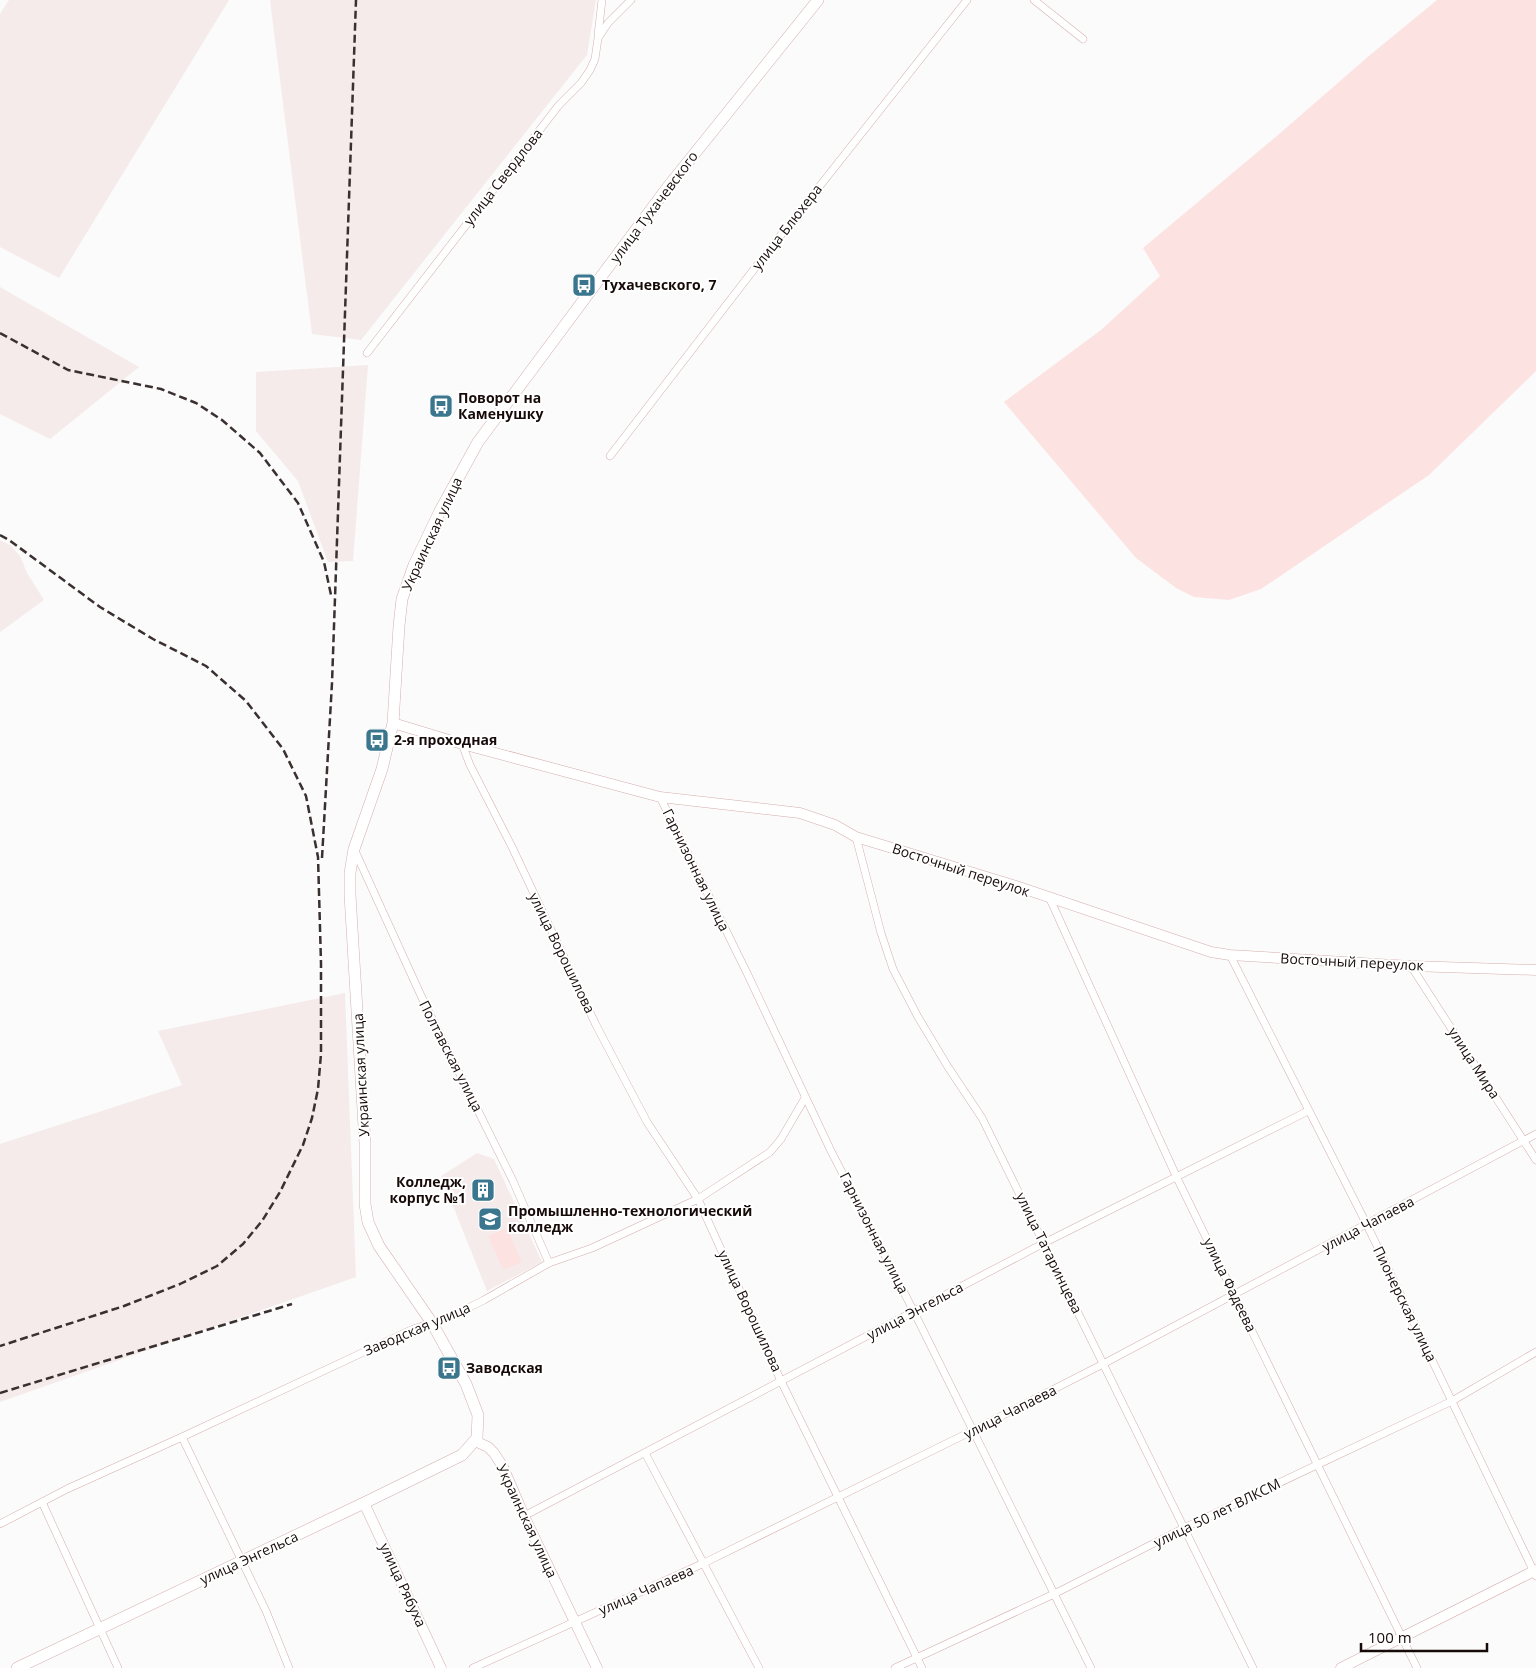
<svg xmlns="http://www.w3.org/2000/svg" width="1536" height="1668" viewBox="0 0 1536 1668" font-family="'Open Sans',sans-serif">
  <rect width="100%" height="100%" fill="#fbfbfb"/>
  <g fill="#f5ebeb">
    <path d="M 9,0 L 229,0 L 59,278 L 0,247 L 0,14 Z"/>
    <path d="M 270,0 L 596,0 L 587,55 L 361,340 L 312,334 Z"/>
    <path d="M 0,287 L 139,367 L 50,439 L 0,414 Z"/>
    <path d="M 368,365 L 353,561 L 328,562 L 298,481 L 256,431 L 256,372 Z"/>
    <path d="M 0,540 L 10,545 L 20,556 L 27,573 L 44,600 L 0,632 Z"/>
    <path d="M 345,993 L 356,1277 L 0,1402 L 0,1144 L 182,1085 L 158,1031 Z"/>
    <path d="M 477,1153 L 494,1159 L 542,1262 L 487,1291 L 441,1176 Z"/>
  </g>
  <g fill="#fce3e2">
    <path d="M 1437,0 L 1536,0 L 1536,371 L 1429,475 L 1261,589 L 1229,600 L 1194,597 L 1176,588 L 1136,558 L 1004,402 L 1101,330 L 1160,276 L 1143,248 L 1278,135 L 1370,55 Z"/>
    <path d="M 507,1228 L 522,1262 L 503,1270 L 488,1236 Z"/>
  </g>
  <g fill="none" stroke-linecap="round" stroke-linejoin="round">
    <g stroke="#d5aead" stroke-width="8">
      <g id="street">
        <path d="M 1034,0 L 1083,39"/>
        <path d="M 598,35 L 602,0"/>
        <path d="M 367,353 L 559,105 L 581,83 L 590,70 L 595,59 L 598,38 L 608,23 L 631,0"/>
        <path d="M 610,456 L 758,264 L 967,0"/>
        <path d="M 462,744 L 470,765 L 512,847 L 596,1025 L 647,1122 L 698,1199 L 781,1381 L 922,1668"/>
        <path d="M 660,797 L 747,973 L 831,1151 L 914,1312 L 1091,1668"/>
        <path d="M 856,837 L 881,933 L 893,969 L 918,1017 L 948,1067 L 982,1118 L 1253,1668"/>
        <path d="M 355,851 L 423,1000 L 513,1181 L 549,1263"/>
        <path d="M 1050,899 L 1177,1178 L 1417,1668"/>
        <path d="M 1230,955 L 1367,1225 L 1536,1576"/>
        <path d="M 1411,966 L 1536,1160"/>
        <path d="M 182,1437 L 266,1611 L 289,1668"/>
        <path d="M 645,1453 L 759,1668"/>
        <path d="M 42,1502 L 118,1668"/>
        <path d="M 524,1516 L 1044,1243 L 1308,1111"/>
        <path d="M 0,1524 L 67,1489 L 182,1437 L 413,1329 L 450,1317 L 484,1300 L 549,1263 L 592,1248 L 698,1199 L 770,1152 L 781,1139 L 805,1098"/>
        <path d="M 473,1668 L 704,1563 L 974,1430 L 1103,1364 L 1536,1134"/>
        <path d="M 895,1668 L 1054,1594 L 1184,1528 L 1452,1401 L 1536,1352"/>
      </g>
    </g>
    <g stroke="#d5aead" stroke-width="11">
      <g id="secondary">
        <path d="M 393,723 L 462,744 L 660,797 L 800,813 L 835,825 L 856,837 L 1016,886 L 1211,952 L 1230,955 L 1411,966 L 1536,970"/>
        <path d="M 475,1441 L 488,1447 L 494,1453 L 503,1467 L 524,1516 L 597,1668"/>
        <path d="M 364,1503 L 441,1668"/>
        <path d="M 1341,1668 L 1536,1570"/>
      </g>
    </g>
    <g stroke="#d5aead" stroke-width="12">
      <path id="primary" d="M 17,1668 L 364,1503 L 462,1455 L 477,1438 L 478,1415 L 466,1384 L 432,1323 L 379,1246 L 368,1222 L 365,1204 L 365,1143 L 350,895 L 350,873 L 354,849 L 382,769 L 393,723 L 399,626 L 402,599 L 414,565 L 440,511 L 478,442 L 667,188 L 818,0"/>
    </g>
    <use href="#street" stroke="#fff" stroke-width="7"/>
    <use href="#secondary" stroke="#fff" stroke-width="10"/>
    <use href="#primary" stroke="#fff" stroke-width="11"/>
    <g stroke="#3a302f" stroke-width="2.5" stroke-dasharray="8 4" stroke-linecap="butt">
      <path d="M 0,333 L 68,370 L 161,389 L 196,403 L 222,420 L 260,453 L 298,503 L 324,562 L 331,595"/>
      <path d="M 0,535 L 9,540 L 100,607 L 153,639 L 206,666 L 246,701 L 283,749 L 306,796 L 318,857 L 321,963 L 321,1054 L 318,1089 L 312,1118 L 303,1145 L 280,1192 L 262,1221 L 243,1244 L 217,1266 L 180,1284 L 124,1306 L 0,1346"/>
      <path d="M 322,858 L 332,683 L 356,0"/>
      <path d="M 0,1393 L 292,1304"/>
    </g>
  </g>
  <defs>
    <g id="bus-square" transform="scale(1.25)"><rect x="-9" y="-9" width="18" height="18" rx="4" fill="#3a768d" stroke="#fff"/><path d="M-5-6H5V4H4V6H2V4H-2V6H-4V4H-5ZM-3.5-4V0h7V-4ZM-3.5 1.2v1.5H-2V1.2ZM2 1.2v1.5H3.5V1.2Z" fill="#fff"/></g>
    <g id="building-square" transform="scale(1.25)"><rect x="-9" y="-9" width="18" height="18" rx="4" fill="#3a768d" stroke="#fff"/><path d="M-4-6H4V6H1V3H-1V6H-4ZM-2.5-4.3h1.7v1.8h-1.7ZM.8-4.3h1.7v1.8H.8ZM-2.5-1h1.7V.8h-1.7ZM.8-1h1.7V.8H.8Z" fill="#fff"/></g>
    <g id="university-square" transform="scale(1.25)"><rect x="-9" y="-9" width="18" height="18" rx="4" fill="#3a768d" stroke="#fff"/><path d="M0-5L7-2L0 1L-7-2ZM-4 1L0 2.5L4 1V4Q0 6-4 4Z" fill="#fff"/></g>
  </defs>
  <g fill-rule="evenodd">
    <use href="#bus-square" x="584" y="285"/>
    <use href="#bus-square" x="441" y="406"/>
    <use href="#bus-square" x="377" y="740"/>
    <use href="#building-square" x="483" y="1190"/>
    <use href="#university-square" x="490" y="1219"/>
    <use href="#bus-square" x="449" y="1368"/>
  </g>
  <g text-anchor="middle" stroke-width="4" stroke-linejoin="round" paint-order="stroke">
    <g font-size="14" fill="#170b0a" stroke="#fff">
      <text transform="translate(503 177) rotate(-52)" y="5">улица Свердлова</text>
      <text transform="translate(654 207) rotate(-53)" y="5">улица Тухачевского</text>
      <text transform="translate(787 227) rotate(-52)" y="5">улица Блюхера</text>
      <text transform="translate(432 534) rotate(-65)" y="5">Украинская улица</text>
      <text transform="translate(696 870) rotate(64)" y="5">Гарнизонная улица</text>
      <text transform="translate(961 870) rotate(18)" y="5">Восточный переулок</text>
      <text transform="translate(562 953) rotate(64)" y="5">улица Ворошилова</text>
      <text transform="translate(1352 962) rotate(3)" y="5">Восточный переулок</text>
      <text transform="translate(451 1056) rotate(63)" y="5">Полтавская улица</text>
      <text transform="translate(1474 1063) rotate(57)" y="5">улица Мира</text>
      <text transform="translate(361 1075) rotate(-93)" y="5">Украинская улица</text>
      <text transform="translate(1368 1224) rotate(-28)" y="5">улица Чапаева</text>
      <text transform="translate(874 1233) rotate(63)" y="5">Гарнизонная улица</text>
      <text transform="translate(1049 1253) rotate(64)" y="5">улица Татаринцева</text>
      <text transform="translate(1230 1285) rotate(64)" y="5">улица Фадеева</text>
      <text transform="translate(1405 1304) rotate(64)" y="5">Пионерская улица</text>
      <text transform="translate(750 1311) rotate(65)" y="5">улица Ворошилова</text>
      <text transform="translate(915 1311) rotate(-28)" y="5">улица Энгельса</text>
      <text transform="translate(417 1329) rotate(-23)" y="5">Заводская улица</text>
      <text transform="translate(1010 1412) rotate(-27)" y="5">улица Чапаева</text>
      <text transform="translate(1217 1513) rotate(-26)" y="5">улица 50 лет ВЛКСМ</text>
      <text transform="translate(527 1521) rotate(65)" y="5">Украинская улица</text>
      <text transform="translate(249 1558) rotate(-25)" y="5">улица Энгельса</text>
      <text transform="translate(403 1585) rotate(65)" y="5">улица Рябуха</text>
      <text transform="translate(646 1590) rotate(-24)" y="5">улица Чапаева</text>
    </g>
    <g font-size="14" font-weight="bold" fill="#170b0a" stroke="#fff" text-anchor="start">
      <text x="602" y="290">Тухачевского, 7</text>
      <text x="458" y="403">Поворот на<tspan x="458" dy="16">Каменушку</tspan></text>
      <text x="394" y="745">2-я проходная</text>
      <text x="466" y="1187" text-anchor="end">Колледж,<tspan x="466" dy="16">корпус №1</tspan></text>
      <text x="508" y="1216">Промышленно-технологический<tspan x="508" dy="16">колледж</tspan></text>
      <text x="466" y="1373">Заводская</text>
    </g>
  </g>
  <path d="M1361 1643v8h126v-8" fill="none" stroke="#170b0a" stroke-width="2.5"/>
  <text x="1368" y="1643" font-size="15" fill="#170b0a" stroke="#ffffff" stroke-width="4" paint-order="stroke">100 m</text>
</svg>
